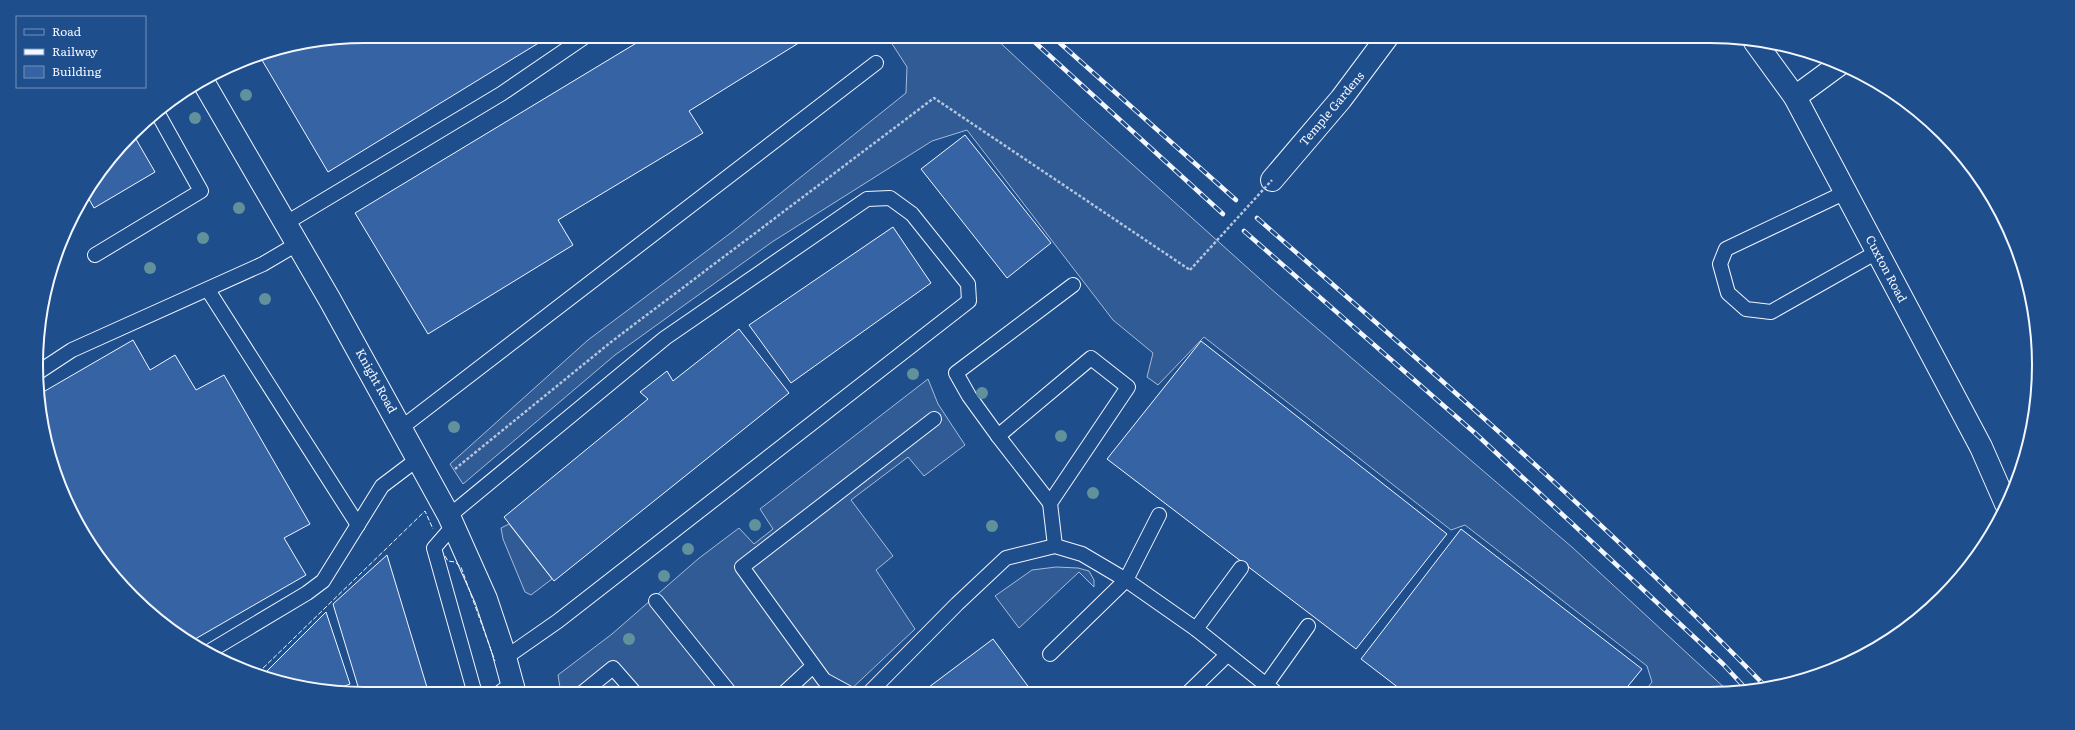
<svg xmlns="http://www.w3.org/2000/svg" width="2075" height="730" viewBox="0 0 2075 730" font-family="Literata,serif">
  <rect width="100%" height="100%" fill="#1f4e8c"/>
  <g fill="#305b95" stroke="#a8bbd7">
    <path d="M 887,36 L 993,36 L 1083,120 L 1270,288 L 1573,548 L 1728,691 L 1645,691 L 1652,682 L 1647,666 L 1465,525 L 1451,530 L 1204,337 L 1158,385 L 1147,377 L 1153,353 L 1113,320 L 967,130 L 932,141 L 772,242 L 615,355 L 463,484 L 450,464 L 588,340 L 732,232 L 906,93 L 907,67 Z"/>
    <path d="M 928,379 L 938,404 L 965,445 L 924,476 L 908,457 L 851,500 L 893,556 L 876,570 L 915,629 L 847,693 L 561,694 L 558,675 L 612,634 L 698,559 L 739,528 L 754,544 L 773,529 L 760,509 Z"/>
    <path d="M 509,524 L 552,579 L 531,595 L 525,592 L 503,539 L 501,528 Z"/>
    <path d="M 1056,567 L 1078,568 L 1089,571 L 1094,580 L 1094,587 L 1079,572 L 1019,628 L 995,596 L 1032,570 Z"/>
  </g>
  <g fill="#3563a3" stroke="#f2f6ff">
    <path d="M 365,36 L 550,36 L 328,172 L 259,55 L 301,42 Z"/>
    <path d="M 648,36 L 810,36 L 689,111 L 703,133 L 558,220 L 573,245 L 428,334 L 355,213 Z"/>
    <path d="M 133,134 L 155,172 L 94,208 L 86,194 L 104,165 Z"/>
    <path d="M 965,135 L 1051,243 L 1007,278 L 921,169 Z"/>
    <path d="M 893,227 L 931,283 L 791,383 L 749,325 Z"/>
    <path d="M 739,329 L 789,393 L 554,581 L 504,517 L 648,399 L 640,392 L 667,371 L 673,381 Z"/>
    <path d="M 133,340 L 150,370 L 175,355 L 196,390 L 224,375 L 310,524 L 284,538 L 306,575 L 190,642 L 182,638 L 132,597 L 92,548 L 47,450 L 38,395 Z"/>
    <path d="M 1201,341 L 1447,534 L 1356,649 L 1107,459 Z"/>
    <path d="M 1461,529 L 1642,669 L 1624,691 L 1404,692 L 1361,659 Z"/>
    <path d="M 387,555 L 429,694 L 360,693 L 333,604 Z"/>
    <path d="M 326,612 L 350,684 L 334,690 L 280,683 L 263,675 Z"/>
    <path d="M 993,639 L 1033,693 L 921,693 Z"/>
  </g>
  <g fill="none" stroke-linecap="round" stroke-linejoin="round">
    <g stroke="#f2f6ff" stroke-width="16">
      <g id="lane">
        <path d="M 1846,192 L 1726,249 L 1720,264 L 1728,293 L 1746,309 L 1771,312 L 1877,252"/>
        <path d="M 286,223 L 501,94 L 586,36"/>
        <path d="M 95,255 L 201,191 L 157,112"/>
        <path d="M 208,290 L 358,525"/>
        <path d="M 37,373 L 72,350 L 263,264 L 297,244"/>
        <path d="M 401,428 L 876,63"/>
        <path d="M 998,436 L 1050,503"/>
        <path d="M 449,516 L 665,338 L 867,199 L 890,198 L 912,214 L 968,284 L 969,301 L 558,621 L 505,658"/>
        <path d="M 454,525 L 434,548 L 475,694"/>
        <path d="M 1055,546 L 1050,503 L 1128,387 L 1091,358 L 998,436 L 969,396 L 956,373 L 1073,285"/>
        <path d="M 656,601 L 730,693"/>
        <path d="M 1196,629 L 1241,568"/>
        <path d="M 210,651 L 307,593 L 323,581 L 382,486 L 419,458"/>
        <path d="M 1050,654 L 1126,580 L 1159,515"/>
        <path d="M 1266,685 L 1308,626"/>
        <path d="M 1189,692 L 1227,655"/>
        <path d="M 784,693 L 813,666"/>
        <path d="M 848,693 L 824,680 L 742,567 L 934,419"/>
        <path d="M 869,693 L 957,604 L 1006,558 L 1055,546 L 1082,554 L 1126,580 L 1196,629 L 1275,692"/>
        <path d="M 498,694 L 513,683"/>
        <path d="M 581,694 L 613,668 L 635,693"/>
      </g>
    </g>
    <g stroke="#f2f6ff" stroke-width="24">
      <g id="street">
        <path d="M 204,83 L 330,300 L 449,516 L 486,599 L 503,650 L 515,694"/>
        <path d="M 1795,97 L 1840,64"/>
        <path d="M 1272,180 L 1341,99 L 1388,36"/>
      </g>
    </g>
    <g stroke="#f2f6ff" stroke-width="24">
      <path id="primary" d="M 1755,42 L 1795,97 L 1981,447 L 2006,504"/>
    </g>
    <path stroke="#b3c4dc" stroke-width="2.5" stroke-dasharray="3 2" stroke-linecap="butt" d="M 455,469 L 611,342 L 934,98 L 1190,270"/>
    <use href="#lane" stroke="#1f4e8c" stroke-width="14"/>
    <use href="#street" stroke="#1f4e8c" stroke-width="22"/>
    <use href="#primary" stroke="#1f4e8c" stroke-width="22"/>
    <g stroke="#f2f6ff" stroke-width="4.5">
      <g id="rail">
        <path d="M 1028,36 L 1223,214"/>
        <path d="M 1052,36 L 1236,200"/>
        <path d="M 1257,218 C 1430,370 1605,521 1766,687"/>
        <path d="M 1244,231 L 1476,434 L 1723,664 L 1748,691"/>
      </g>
    </g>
    <use href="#rail" stroke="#1f4e8c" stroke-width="3" stroke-dasharray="9" stroke-linecap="butt"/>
    <path stroke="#b3c4dc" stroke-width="2.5" stroke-dasharray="3 2" stroke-linecap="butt" d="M 1190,270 L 1272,180"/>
    <g stroke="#f2f6ff" stroke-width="1" stroke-dasharray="5 2" stroke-linecap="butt">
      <path d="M 445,556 L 448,561 L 455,562 L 461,567 L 495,661"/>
      <path d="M 258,673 L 425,511 L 433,529"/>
    </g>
  </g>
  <g fill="#61919a">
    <circle cx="246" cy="95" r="6"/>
    <circle cx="195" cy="118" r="6"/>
    <circle cx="239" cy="208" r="6"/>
    <circle cx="203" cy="238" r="6"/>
    <circle cx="150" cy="268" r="6"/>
    <circle cx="265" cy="299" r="6"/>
    <circle cx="913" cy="374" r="6"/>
    <circle cx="982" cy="393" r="6"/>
    <circle cx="454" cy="427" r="6"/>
    <circle cx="1061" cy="436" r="6"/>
    <circle cx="1093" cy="493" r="6"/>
    <circle cx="755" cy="525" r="6"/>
    <circle cx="992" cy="526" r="6"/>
    <circle cx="688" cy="549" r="6"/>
    <circle cx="664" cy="576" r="6"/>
    <circle cx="629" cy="639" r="6"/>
  </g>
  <g text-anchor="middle" stroke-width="3" stroke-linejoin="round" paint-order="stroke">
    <g font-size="12" fill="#f2f6ff" stroke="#1f4e8c">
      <text transform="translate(1332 109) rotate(-50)" y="4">Temple Gardens</text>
      <text transform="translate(1886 269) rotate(62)" y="4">Cuxton Road</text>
      <text transform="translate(376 381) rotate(61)" y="4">Knight Road</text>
    </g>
  </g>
  <path d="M0 0H2075V730H0ZM365 43H1710A322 322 0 0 1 2032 365V365A322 322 0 0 1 1710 687H365A322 322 0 0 1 43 365V365A322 322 0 0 1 365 43Z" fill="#1f4e8c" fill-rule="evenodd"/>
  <path fill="none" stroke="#f2f6ff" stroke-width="2" d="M365 43H1710A322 322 0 0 1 2032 365V365A322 322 0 0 1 1710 687H365A322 322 0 0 1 43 365V365A322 322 0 0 1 365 43Z"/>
  <rect x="16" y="16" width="130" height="72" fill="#1f4e8c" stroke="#7391ba"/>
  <rect x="24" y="29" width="20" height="6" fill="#1f4e8c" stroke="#7391ba"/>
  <text x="52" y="36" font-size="12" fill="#f2f6ff">Road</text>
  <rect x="24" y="49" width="20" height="6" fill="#f2f6ff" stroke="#7391ba"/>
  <text x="52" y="56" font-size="12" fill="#f2f6ff">Railway</text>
  <rect x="24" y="66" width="20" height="12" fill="#3563a3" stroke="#7391ba"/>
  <text x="52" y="76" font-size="12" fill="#f2f6ff">Building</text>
</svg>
